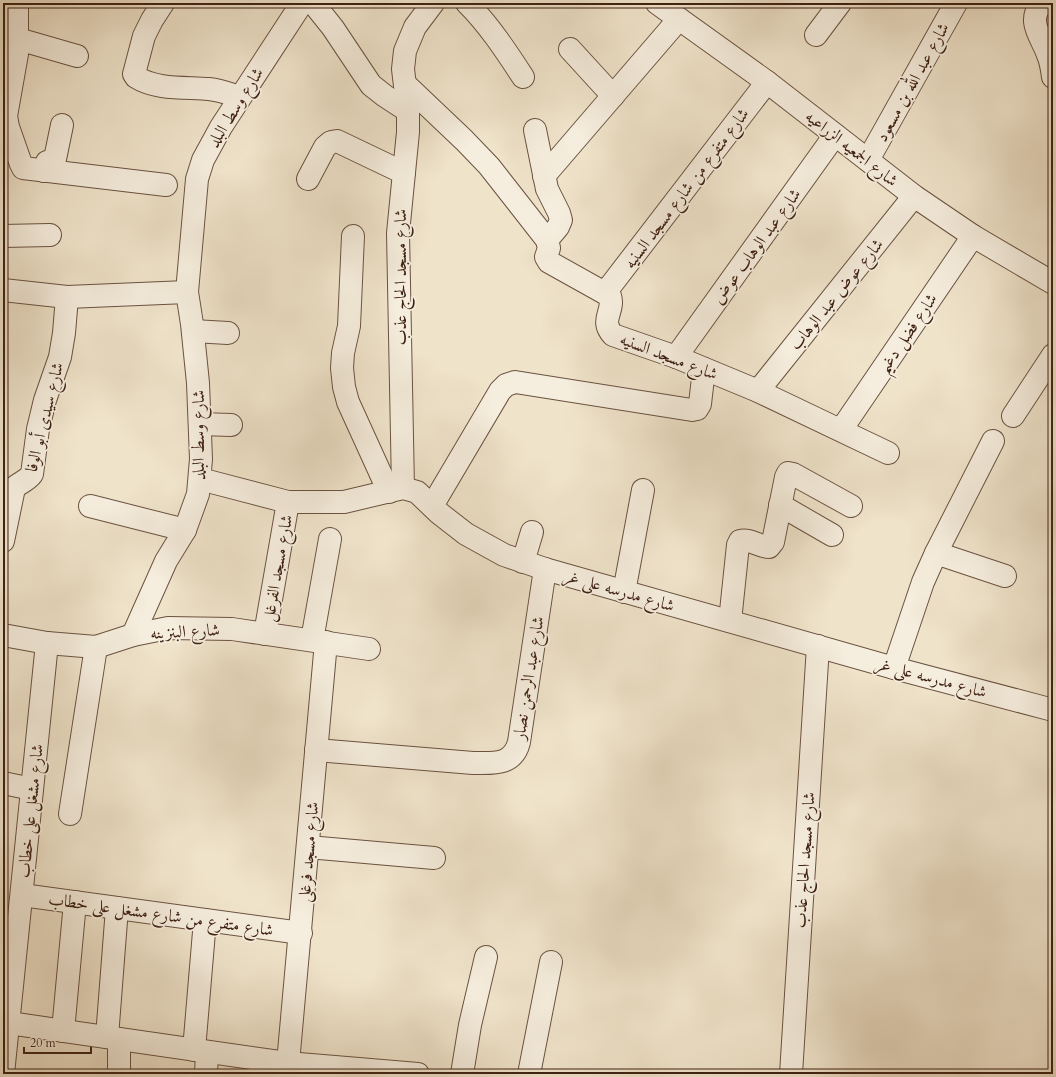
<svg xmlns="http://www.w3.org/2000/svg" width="1056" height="1077" viewBox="0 0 1056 1077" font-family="Cardo,Amiri,serif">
  <rect width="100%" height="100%" fill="#efe3ca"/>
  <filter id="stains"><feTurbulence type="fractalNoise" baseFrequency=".005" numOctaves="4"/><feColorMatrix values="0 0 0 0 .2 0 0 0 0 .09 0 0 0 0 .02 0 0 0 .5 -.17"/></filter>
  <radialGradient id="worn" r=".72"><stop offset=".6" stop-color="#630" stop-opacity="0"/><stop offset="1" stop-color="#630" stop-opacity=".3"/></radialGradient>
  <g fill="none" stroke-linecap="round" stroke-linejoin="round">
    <g stroke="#6b5241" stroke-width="24">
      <g id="minor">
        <path d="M 17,3 L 17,54 L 6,116 L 8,127 L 21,164 L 23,168 L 166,185"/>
        <path d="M 163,3 L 152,20 L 144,36 L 134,74 L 136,77 C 156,90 187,87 209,89 C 220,90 230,94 239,97"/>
        <path d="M 313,3 L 333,28 L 371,85 L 385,96 L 408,111"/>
        <path d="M 467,3 C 489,25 506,51 523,77"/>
        <path d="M 657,3 L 767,82 L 914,196 L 973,236 L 1053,283"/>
        <path d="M 1043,3 C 1025,20 1042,37 1048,55 C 1051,62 1052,69 1053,77"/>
        <path d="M 816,35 L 840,3"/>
        <path d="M 18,39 L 77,56"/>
        <path d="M 570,49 L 613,96"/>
        <path d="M 405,84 L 464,140 L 489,166 L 547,240 L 549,248 L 546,257 L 549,262 L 610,296 C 615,311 599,320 613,335 L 676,357 L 758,391 L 888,453"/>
        <path d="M 535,130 L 547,189 L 559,213 L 561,220 L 558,227 L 547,240"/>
        <path d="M 868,160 L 956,3"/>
        <path d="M 44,171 L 47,162 L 55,159 L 62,125"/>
        <path d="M 544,176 L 679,19"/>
        <path d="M 308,179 L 325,147 L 331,142 L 337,141 L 404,173"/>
        <path d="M 3,236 L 50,235"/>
        <path d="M 353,236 L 349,326 L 343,353 L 342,368 L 344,387 L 348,402 L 389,492"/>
        <path d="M 3,290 L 67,297 L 187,292"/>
        <path d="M 605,293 L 767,82"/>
        <path d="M 193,331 L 228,333"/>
        <path d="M 676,357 L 835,135"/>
        <path d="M 758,391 L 914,196"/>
        <path d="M 1013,416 L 1053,355"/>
        <path d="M 200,424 L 231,425"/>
        <path d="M 841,430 L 973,236"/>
        <path d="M 200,479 L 288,502 L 344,502 L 403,488 L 417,492 L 439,513 L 466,534 L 504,555 L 545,569 L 894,668 L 1053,710"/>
        <path d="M 403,488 L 398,233 L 408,132 L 408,111 L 403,69 L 405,51 L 415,27 L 433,3"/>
        <path d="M 780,505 L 832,535"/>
        <path d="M 90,506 L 185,530"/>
        <path d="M 432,506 L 500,391 L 506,385 L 515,382 L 692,410 L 697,409 L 700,404 L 704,369"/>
        <path d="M 3,541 L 14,488 C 20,482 26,482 32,474 L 38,429 L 45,400 L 60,357 L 64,333 L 67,297"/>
        <path d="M 936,553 L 1005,576"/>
        <path d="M 523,562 L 532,532"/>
        <path d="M 624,592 L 643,490"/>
        <path d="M 730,621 L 738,545 L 740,541 C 750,538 759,547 769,547 L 773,542 L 786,477 L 788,473 L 793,474 L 851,506"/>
        <path d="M 265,634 L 288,502"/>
        <path d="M 3,635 L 47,643 L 96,647 L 133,635 L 168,628 L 232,629 L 369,649"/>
        <path d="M 133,635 L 166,561 L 185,530 L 198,494 L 201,459 L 198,383 L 192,324 L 187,292 L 197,179 L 203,160 L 221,127 L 302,3"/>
        <path d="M 312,640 L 330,539"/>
        <path d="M 894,668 L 923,582 L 936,553 L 993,441"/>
        <path d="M 316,750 L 473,763 C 493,763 513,766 519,742 L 545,569"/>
        <path d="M 3,783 L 32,789"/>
        <path d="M 70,814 L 96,647"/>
        <path d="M 308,847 L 434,858"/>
        <path d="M 22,895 L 301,933"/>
        <path d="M 9,1023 L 287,1063 L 418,1074"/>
        <path d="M 63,1031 L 75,902"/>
        <path d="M 107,1037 L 117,908"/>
        <path d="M 194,1050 L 205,920"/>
        <path d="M 3,1074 L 47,643"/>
        <path d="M 119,1074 L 119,1039"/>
        <path d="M 206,1074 L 207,1052"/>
        <path d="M 287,1074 L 326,642"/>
        <path d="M 462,1074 L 470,1025 L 486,957"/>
        <path d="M 529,1074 L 551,962"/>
        <path d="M 791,1074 L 818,646"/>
      </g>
    </g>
    <use href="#minor" stroke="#f5eddd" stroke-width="22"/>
  </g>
  <g text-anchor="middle" stroke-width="3.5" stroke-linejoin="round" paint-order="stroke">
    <g font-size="17" fill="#3f2113" stroke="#f5eddd">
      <text transform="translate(912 82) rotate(-61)" y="6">شارع عبد الله بن مسعود</text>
      <text transform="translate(235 107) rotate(-58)" y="6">شارع وسط البلد</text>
      <text transform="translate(852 148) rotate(38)" y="6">شارع الجمعيه الزراعيه</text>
      <text transform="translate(686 188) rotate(-53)" y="6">شارع متفرع من شارع مسجد السنيه</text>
      <text transform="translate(756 246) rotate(-54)" y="6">شارع عبد الوهاب عوض</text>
      <text transform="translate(400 277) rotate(-90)" y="6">شارع مسجد الحاج عذب</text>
      <text transform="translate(836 294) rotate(-51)" y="6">شارع عوض عبد الوهاب</text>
      <text transform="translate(907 333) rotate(-56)" y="6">شارع فضل دغيم</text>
      <text transform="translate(669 356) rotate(21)" y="6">شارع مسجد السنيه</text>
      <text transform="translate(44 417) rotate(-76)" y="6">شارع سيدى أبو الوفا</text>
      <text transform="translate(198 435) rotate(-90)" y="6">شارع وسط البلد</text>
      <text transform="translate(277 568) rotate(-80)" y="6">شارع مسجد الفرغل</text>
      <text transform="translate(619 590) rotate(16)" y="6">شارع مدرسه على غر</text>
      <text transform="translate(185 631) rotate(-3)" y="6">شارع البنزينه</text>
      <text transform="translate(931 677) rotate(15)" y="6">شارع مدرسه على غر</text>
      <text transform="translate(528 678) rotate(-81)" y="6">شارع عبد الرحمن نصار</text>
      <text transform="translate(30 811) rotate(-84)" y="6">شارع مشغل على خطاب</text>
      <text transform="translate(308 852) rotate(-85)" y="6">شارع مسجد فرغلى</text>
      <text transform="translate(804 860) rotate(-86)" y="6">شارع مسجد الحاج عذب</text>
      <text transform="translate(161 914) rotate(8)" y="6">شارع متفرع من شارع مشغل على خطاب</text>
    </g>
  </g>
  <rect width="1056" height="1077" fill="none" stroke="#efe3ca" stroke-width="16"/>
  <rect x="4" y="4" width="1048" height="1069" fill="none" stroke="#3f2113" stroke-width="2"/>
  <rect x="8" y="8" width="1040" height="1061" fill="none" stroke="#3f2113"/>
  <path d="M24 1047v6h67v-6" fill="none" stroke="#3f2113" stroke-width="2"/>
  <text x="30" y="1047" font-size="12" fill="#3f2113" stroke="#f5eddd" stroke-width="3" paint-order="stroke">20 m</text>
  <rect width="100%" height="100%" filter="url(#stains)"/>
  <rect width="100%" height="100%" fill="url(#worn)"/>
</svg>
